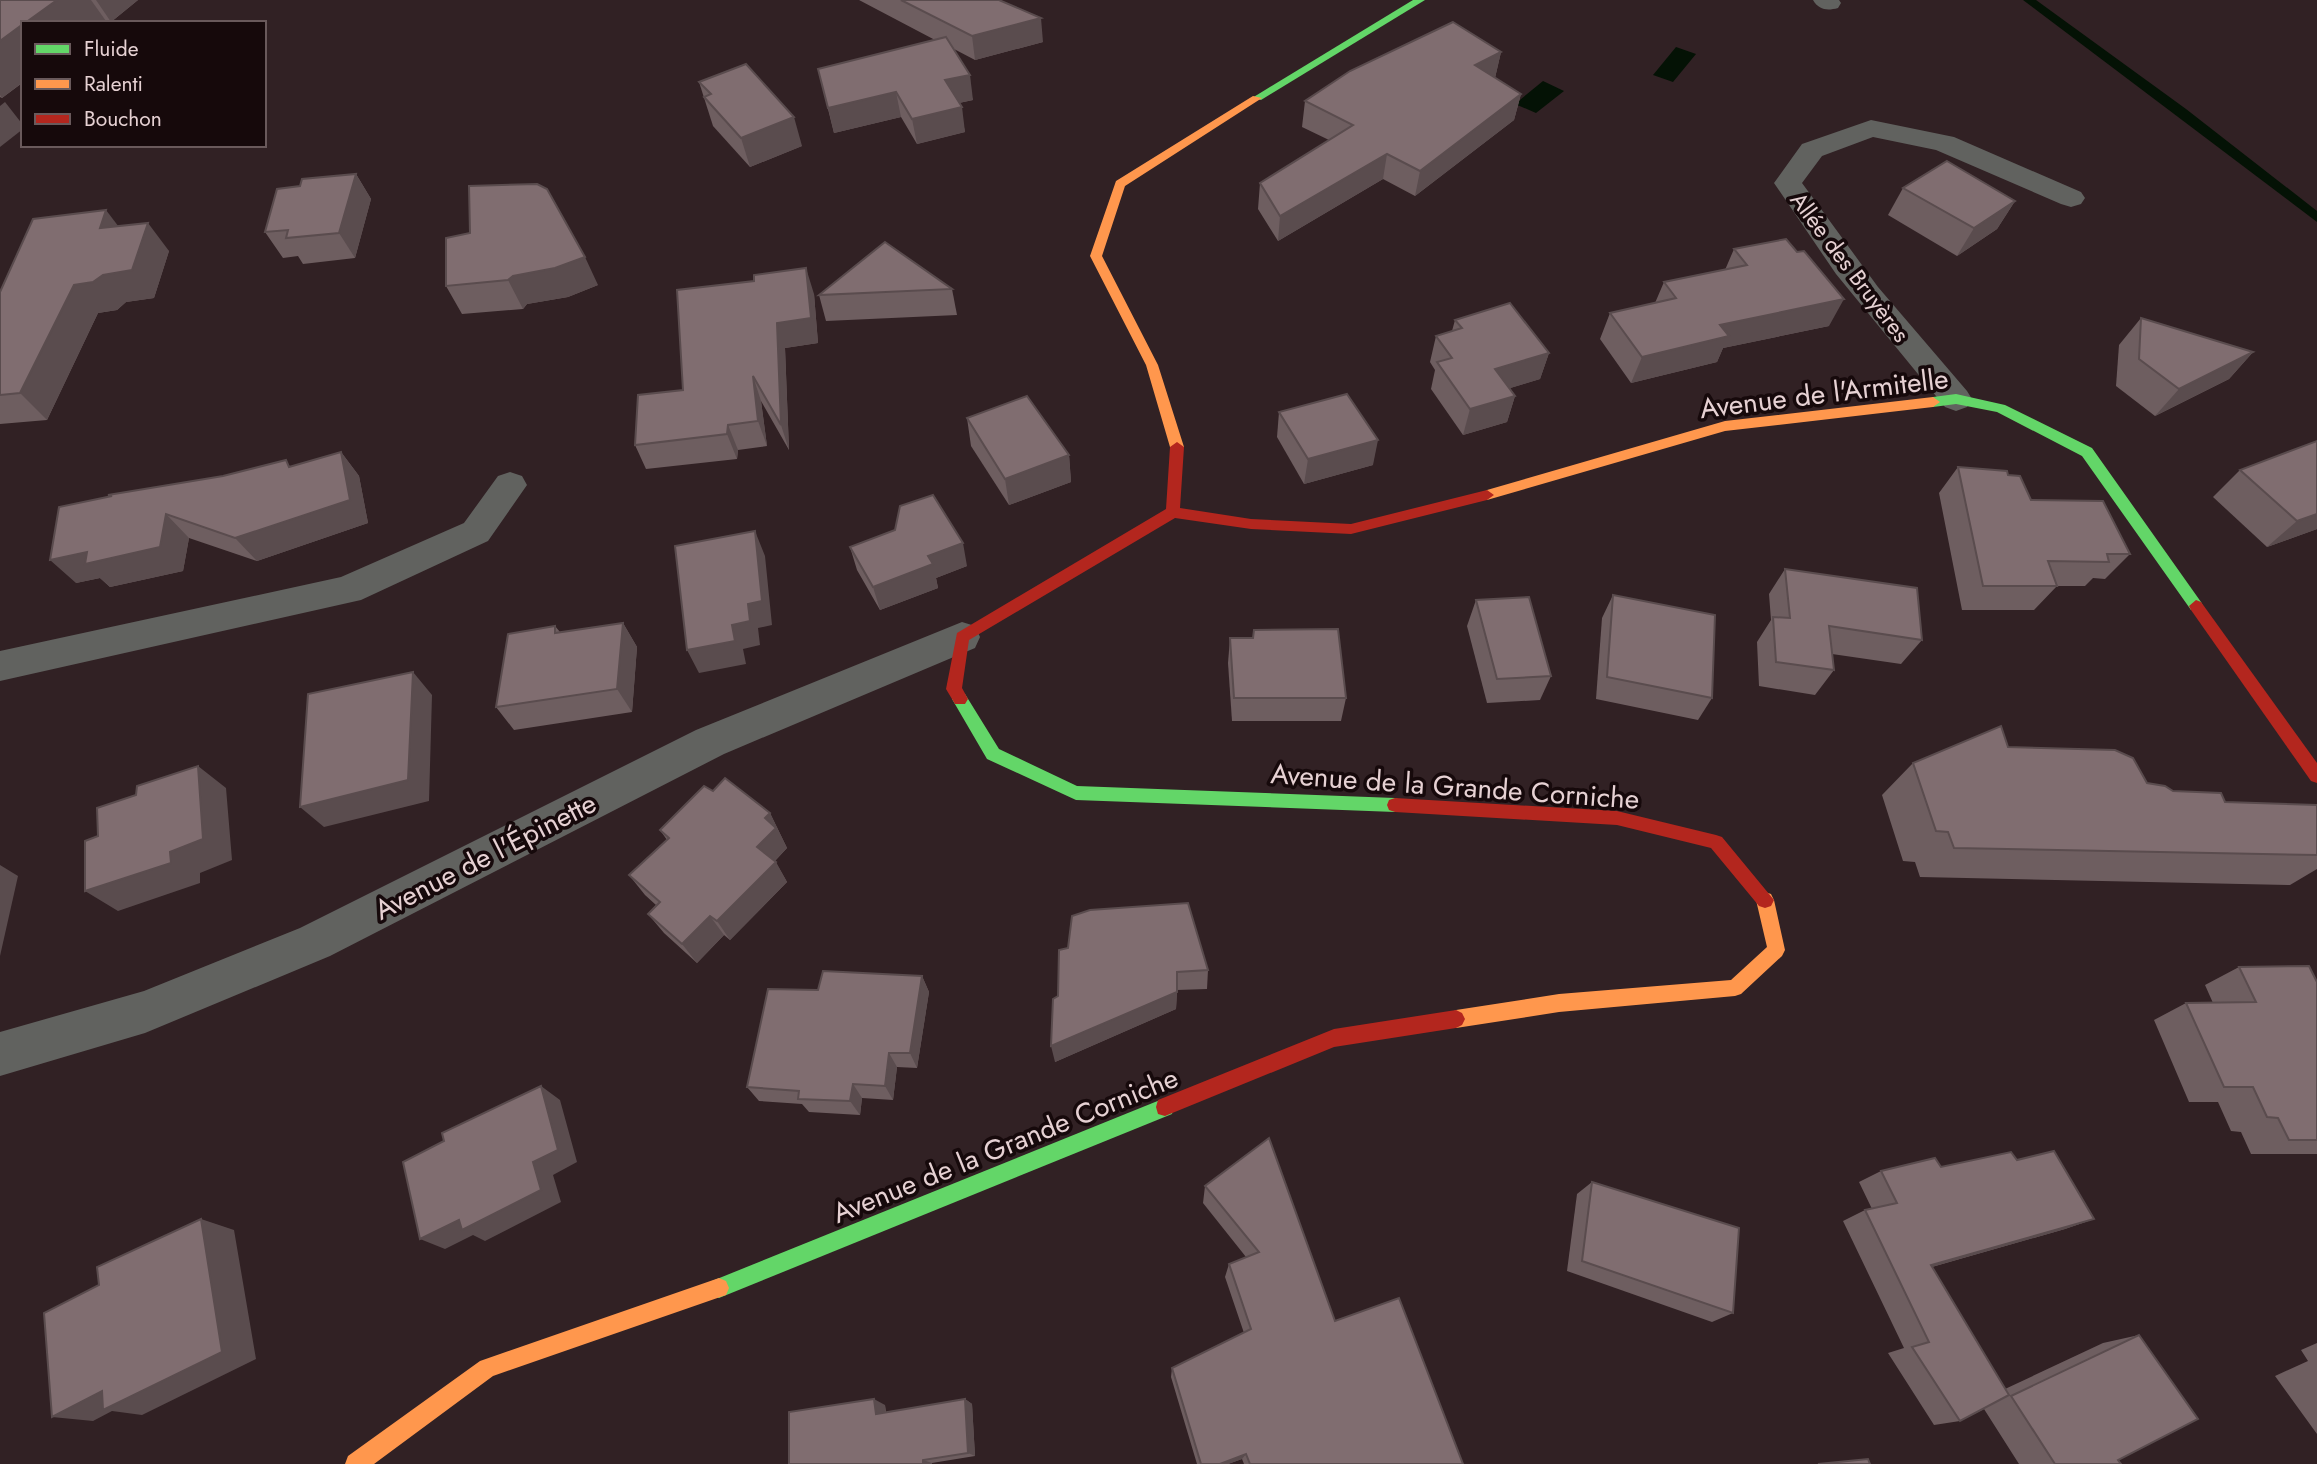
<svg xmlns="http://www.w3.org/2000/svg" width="2317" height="1464" viewBox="0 0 2317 1464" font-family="Jost,sans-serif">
  <rect width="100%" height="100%" fill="#312124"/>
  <g fill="#041205">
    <path d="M 1676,47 L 1696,54 L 1673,82 L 1653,75 Z"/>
    <path d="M 1543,81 L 1564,91 L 1536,113 L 1515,104 Z"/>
  </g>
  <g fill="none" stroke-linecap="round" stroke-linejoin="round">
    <path fill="#041205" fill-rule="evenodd" d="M 2023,0 L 2036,0 L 2186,109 L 2317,211 L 2317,222 Z"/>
    <g fill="#61625f" fill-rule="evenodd">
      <path d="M 1813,0 L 1839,0 L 1841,3 L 1838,8 C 1827,11 1819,10 1813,0 Z"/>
      <path d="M 1871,120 L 1954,137 L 2081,192 L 2085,198 L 2081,204 L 2071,207 L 2061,204 L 1936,150 L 1873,137 L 1822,156 L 1802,183 L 1878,287 L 1967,391 L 1972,399 L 1967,407 L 1956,411 L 1945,407 L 1836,274 L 1774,183 L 1802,144 Z"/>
      <path d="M 510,472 L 522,476 L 527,485 L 488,541 L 361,600 L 0,681 L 0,651 L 341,577 L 464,523 L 498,476 Z"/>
      <path d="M 962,622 L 975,626 L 980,637 L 975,648 L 724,754 L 330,956 L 145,1033 L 0,1076 L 0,1032 L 144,991 L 300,928 L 696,730 Z"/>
    </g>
    <g fill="#63d668" fill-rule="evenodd">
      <path d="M 1413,0 L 1425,0 L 1261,100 L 1252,98 Z"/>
      <path d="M 1956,394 L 2005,405 L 2092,448 L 2201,602 L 2203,606 L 2201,610 L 2191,610 L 2082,456 L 1997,412 L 1956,404 L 1933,407 L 1926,402 L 1933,397 Z"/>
      <path d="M 960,693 L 965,694 L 999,749 L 1077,786 L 1395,798 L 1401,800 L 1403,805 L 1401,810 L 1395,812 L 1076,800 L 987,759 L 952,699 L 955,694 Z"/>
      <path d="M 1165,1098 L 1172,1100 L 1174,1107 L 1172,1114 L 719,1298 L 712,1295 L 709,1288 L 712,1281 Z"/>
    </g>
    <g fill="#ff974d" fill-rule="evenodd">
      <path d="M 1253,96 L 1262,98 L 1125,186 L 1102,256 L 1158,365 L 1184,447 L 1177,452 L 1170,447 L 1146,365 L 1090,256 L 1116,181 Z"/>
      <path d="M 1933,397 L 1940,402 L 1933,407 L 1725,431 L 1487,500 L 1480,495 L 1487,490 L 1725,421 Z"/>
      <path d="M 1765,892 L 1771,894 L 1774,900 L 1785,950 L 1782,956 L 1741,994 L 1735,996 L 1559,1012 L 1456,1028 L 1450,1025 L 1447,1019 L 1450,1013 L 1456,1010 L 1559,994 L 1731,980 L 1767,947 L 1756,900 L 1759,894 Z"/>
      <path d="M 719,1278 L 726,1281 L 729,1288 L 726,1295 L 493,1376 L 374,1464 L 345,1464 L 348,1456 L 480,1361 Z"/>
    </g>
    <g fill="#b3261e" fill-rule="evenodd">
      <path d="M 1177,442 L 1184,447 L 1180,508 L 1251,519 L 1351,524 L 1487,490 L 1494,495 L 1487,500 L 1351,534 L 1251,529 L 1175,518 L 969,640 L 962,688 L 968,699 L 965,704 L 955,704 L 946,689 L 957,633 L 1166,509 L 1170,447 Z"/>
      <path d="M 2196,600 L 2201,602 L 2317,763 L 2317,783 L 2311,781 L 2191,610 L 2189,606 Z"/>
      <path d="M 1395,798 L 1617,811 L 1716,835 L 1722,837 L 1774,900 L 1771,906 L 1765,908 L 1759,906 L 1711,848 L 1617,825 L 1395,812 L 1389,810 L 1387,805 L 1389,800 Z"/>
      <path d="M 1456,1010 L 1462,1013 L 1465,1019 L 1462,1025 L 1456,1028 L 1334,1047 L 1165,1116 L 1158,1114 L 1156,1107 L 1158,1100 L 1334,1029 Z"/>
    </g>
  </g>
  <g fill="#6e5e60">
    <path d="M 0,0 L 138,0 L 111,22 L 106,21 L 2,98 L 0,97 Z"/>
    <path d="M 859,0 L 999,0 L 1043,42 L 975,60 L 954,49 L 973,100 L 959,103 L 965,132 L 917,144 L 901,117 L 834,133 L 818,69 L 935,40 Z"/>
    <path d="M 1501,52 L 1495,78 L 1521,94 L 1514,120 L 1415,196 L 1383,179 L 1278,241 L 1258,209 L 1260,183 L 1329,140 L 1302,127 L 1305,101 Z"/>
    <path d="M 699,82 L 802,146 L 750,167 L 713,126 Z"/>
    <path d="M 356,174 L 371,199 L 355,258 L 303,264 L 298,256 L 283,258 L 265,232 L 300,186 Z"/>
    <path d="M 1903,188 L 2015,201 L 1997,229 L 1957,256 L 1888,215 Z"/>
    <path d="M 118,226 L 169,251 L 154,298 L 126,302 L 117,310 L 98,313 L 47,420 L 0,424 L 0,292 Z"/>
    <path d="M 446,238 L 598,285 L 568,297 L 527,304 L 523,309 L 462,314 L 446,286 Z"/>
    <path d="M 1734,249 L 1829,326 L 1723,348 L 1717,362 L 1631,383 L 1600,339 L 1610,313 L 1655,303 L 1664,282 L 1725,270 Z"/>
    <path d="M 952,289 L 957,315 L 826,321 L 819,295 Z"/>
    <path d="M 814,294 L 818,343 L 785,348 L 789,450 L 761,401 L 767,446 L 738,450 L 737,459 L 646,469 L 635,445 L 683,390 Z"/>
    <path d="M 2141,318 L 2253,352 L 2229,379 L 2155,416 L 2116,386 L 2119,345 Z"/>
    <path d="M 1455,320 L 1549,353 L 1540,379 L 1510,388 L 1515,396 L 1507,422 L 1463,435 L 1431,389 L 1435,370 L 1430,362 L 1436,336 L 1452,331 Z"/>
    <path d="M 1279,412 L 1373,465 L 1304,484 L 1277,437 Z"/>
    <path d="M 967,418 L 1069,455 L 1071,482 L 1009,505 L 971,446 Z"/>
    <path d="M 2317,441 L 2317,529 L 2267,547 L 2213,497 L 2240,470 Z"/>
    <path d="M 341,452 L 359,476 L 368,523 L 257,561 L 189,538 L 183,571 L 110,587 L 100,578 L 76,583 L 110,497 L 108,495 L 292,467 Z"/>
    <path d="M 1958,467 L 2008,475 L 2031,500 L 2130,554 L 2105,579 L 2093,578 L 2085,586 L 2057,586 L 2034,610 L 1962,610 L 1939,493 Z"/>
    <path d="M 850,547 L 967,566 L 936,578 L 938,588 L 880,610 L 857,570 Z"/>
    <path d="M 1785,569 L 1922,640 L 1901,664 L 1832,654 L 1834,670 L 1815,695 L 1759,686 L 1757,642 L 1771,620 L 1769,594 Z"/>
    <path d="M 1613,595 L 1712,698 L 1698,720 L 1596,699 L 1602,618 Z"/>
    <path d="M 1476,600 L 1551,676 L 1540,700 L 1487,703 L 1467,626 Z"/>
    <path d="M 623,623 L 637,647 L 632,712 L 514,730 L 496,707 L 555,626 L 560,632 Z"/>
    <path d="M 1230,638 L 1346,698 L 1341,721 L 1232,721 L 1228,663 Z"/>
    <path d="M 2008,747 L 2147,783 L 2173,791 L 2225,802 L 2317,805 L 2317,869 L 2290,885 L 1920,877 L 1915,862 L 1903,861 L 1882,795 L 1913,763 Z"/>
    <path d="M 713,791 L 770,813 L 787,848 L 775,861 L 787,882 L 730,940 L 724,935 L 697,963 L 664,933 L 648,914 L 656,905 L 645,895 L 629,875 L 667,840 L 660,830 Z"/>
    <path d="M 1059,950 L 1208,970 L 1207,989 L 1177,990 L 1176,1009 L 1055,1062 L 1058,996 Z"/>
    <path d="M 2239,967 L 2317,982 L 2317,1154 L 2251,1154 L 2241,1132 L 2231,1131 L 2218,1102 L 2189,1102 L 2154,1020 L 2186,1003 L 2213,1003 L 2205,985 Z"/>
    <path d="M 922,976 L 929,992 L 917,1068 L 897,1067 L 893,1100 L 862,1098 L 860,1115 L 809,1112 L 802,1104 L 759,1101 L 747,1087 L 818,990 Z"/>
    <path d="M 2017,1160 L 2094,1219 L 2065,1229 L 1932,1267 L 2005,1389 L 2103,1343 L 2139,1335 L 2118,1460 L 2121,1464 L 2019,1464 L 1984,1409 L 1960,1421 L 1934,1425 L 1888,1353 L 1904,1348 L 1843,1221 L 1865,1210 L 1872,1209 L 1859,1182 L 1881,1171 L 1941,1167 Z"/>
    <path d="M 1592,1182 L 1733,1313 L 1712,1322 L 1567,1271 L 1577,1194 Z"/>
    <path d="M 1205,1186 L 1335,1321 L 1463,1464 L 1244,1464 L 1242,1459 L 1228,1464 L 1197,1464 L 1171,1377 L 1172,1368 L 1244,1333 L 1225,1277 L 1229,1264 L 1246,1257 L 1203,1203 Z"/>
    <path d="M 2317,1343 L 2317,1434 L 2275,1376 L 2308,1361 L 2301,1350 Z"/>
    <path d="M 965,1399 L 972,1404 L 975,1456 L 932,1463 L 932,1464 L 789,1464 L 885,1405 L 886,1412 Z"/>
  </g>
  <g fill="#5a4c4e">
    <path d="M 57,0 L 91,0 L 106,21 L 103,23 L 25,23 Z"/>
    <path d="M 96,0 L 138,0 L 111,22 Z"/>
    <path d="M 1041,18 L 1043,42 L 975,60 L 972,36 Z"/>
    <path d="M 23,24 L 23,82 L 2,98 L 0,95 L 0,41 Z"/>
    <path d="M 1501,52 L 1495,78 L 1475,65 Z"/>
    <path d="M 970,75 L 973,100 L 949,105 L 945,80 Z"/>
    <path d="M 896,92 L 901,117 L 834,133 L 828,108 Z"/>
    <path d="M 1521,94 L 1514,120 L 1415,196 L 1420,171 Z"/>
    <path d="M 5,102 L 23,125 L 23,129 L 0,147 L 0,106 Z"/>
    <path d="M 962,107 L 965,132 L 917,144 L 912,119 Z"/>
    <path d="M 794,117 L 802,146 L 750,167 L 741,138 Z"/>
    <path d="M 1387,154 L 1383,179 L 1278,241 L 1280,216 Z"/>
    <path d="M 356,174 L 371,199 L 355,258 L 339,233 Z"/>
    <path d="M 2015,201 L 1997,229 L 1957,256 L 1974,228 Z"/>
    <path d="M 106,210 L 128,239 L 100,228 Z"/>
    <path d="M 148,223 L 169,251 L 154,298 L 126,302 L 117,310 L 98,313 L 47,420 L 20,393 L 74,285 Z"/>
    <path d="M 585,257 L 598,285 L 568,297 L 527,304 L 523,309 L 508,280 L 513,276 Z"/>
    <path d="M 806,268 L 814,294 L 818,343 L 785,348 L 789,450 L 781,425 L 777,323 Z"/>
    <path d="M 1844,299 L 1829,326 L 1723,348 L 1717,362 L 1631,383 L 1642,357 L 1720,325 Z"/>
    <path d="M 2253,352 L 2229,379 L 2155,416 L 2179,389 Z"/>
    <path d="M 1549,353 L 1540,379 L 1488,395 L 1495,369 Z"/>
    <path d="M 753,376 L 761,401 L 767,446 L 758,421 Z"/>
    <path d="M 1515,396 L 1507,422 L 1463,435 L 1470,409 Z"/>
    <path d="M 728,425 L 738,450 L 737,459 L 727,434 Z"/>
    <path d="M 1378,440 L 1373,465 L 1304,484 L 1308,459 Z"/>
    <path d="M 341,452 L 359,476 L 368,523 L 257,561 L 235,538 Z"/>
    <path d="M 1069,455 L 1071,482 L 1009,505 L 1005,479 Z"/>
    <path d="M 166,514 L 189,538 L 183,571 L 110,587 L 100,578 L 76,583 L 50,560 Z"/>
    <path d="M 2317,514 L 2317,529 L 2267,547 L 2297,521 Z"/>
    <path d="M 755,531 L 765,556 L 772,625 L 758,628 L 760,645 L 743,649 L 746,664 L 699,673 L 687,650 L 732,625 L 748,604 Z"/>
    <path d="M 963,543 L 967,566 L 936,578 L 938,588 L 880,610 L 873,587 L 928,556 Z"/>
    <path d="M 623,623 L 637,647 L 632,712 L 617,689 Z"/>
    <path d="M 413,672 L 432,695 L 429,801 L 324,827 L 300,807 Z"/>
    <path d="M 198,766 L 226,788 L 232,860 L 200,873 L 200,883 L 118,911 L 85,891 L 170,852 Z"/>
    <path d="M 770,813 L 787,848 L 769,867 L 757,847 L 765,818 Z"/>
    <path d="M 776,862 L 787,882 L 730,940 L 717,921 Z"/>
    <path d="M 0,865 L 18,876 L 0,956 Z"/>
    <path d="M 710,916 L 724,935 L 697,963 L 682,944 Z"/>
    <path d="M 922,976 L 929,992 L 917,1068 L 910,1053 Z"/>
    <path d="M 1177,992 L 1176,1009 L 1055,1062 L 1051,1046 Z"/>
    <path d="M 889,1053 L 897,1067 L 893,1100 L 885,1086 Z"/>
    <path d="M 853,1084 L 862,1098 L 860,1115 L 850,1101 Z"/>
    <path d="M 541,1086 L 560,1100 L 577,1162 L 553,1175 L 561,1202 L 485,1241 L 473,1235 L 445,1249 L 420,1239 L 533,1162 Z"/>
    <path d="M 201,1219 L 234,1230 L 256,1359 L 142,1415 L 112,1411 L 93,1421 L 52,1417 L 102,1391 Z"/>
    <path d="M 2094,1219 L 2065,1229 L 1907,1274 L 1931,1265 Z"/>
    <path d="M 874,1399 L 885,1405 L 886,1419 L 876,1414 Z"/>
    <path d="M 965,1399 L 972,1404 L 975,1456 L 968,1453 Z"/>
    <path d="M 1246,1454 L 1242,1459 L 1228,1464 L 1220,1464 Z"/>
    <path d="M 923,1460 L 932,1463 L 932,1464 L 923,1464 Z"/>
  </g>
  <g fill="#806d70" stroke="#5a4c4e" stroke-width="2">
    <path d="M 0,0 L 57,0 L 25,23 L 23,23 L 23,24 L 0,41 Z"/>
    <path d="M 901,0 L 999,0 L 1041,18 L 972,36 Z"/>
    <path d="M 1453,22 L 1501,52 L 1475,65 L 1521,94 L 1420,171 L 1387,154 L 1280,216 L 1260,183 L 1353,125 L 1305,101 L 1350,71 Z"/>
    <path d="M 946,37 L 970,75 L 945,80 L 962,107 L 912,119 L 896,92 L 828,108 L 818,69 Z"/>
    <path d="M 746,64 L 794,117 L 741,138 L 704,97 L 711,94 L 699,82 Z"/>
    <path d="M 1947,161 L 2015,201 L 1974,228 L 1903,188 Z"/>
    <path d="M 356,174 L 339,233 L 286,238 L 288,230 L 265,232 L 277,189 L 300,186 L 302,179 Z"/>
    <path d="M 537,184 L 547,189 L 585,257 L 555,268 L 513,276 L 508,280 L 446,286 L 446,238 L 470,233 L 469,186 Z"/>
    <path d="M 106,210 L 100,228 L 148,223 L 132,270 L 103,275 L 93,282 L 74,285 L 20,393 L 0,395 L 0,292 L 33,219 Z"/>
    <path d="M 1786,239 L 1797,252 L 1804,251 L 1844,299 L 1720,325 L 1729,336 L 1642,357 L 1610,313 L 1676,298 L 1664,282 L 1747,265 L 1734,249 Z"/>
    <path d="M 885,242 L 952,289 L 819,295 Z"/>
    <path d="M 806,268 L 811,318 L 777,323 L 781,425 L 753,376 L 758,421 L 728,425 L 727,434 L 635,445 L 638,395 L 683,390 L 677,290 L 754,281 L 754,275 Z"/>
    <path d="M 1510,303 L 1549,353 L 1495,369 L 1515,396 L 1470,409 L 1437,362 L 1452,358 L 1436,336 L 1462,328 L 1455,320 Z"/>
    <path d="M 2141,318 L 2253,352 L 2179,389 L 2139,359 Z"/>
    <path d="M 1347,394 L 1378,440 L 1308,459 L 1279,412 Z"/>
    <path d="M 1027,396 L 1069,455 L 1005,479 L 967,418 Z"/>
    <path d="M 2317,441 L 2317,514 L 2297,521 L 2240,470 Z"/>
    <path d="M 341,452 L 350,500 L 235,538 L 166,514 L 160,547 L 85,564 L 87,552 L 50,560 L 59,507 L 112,496 L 108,495 L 223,476 L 286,460 L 289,467 Z"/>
    <path d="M 1958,467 L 2007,471 L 2008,475 L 2020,476 L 2031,500 L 2103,501 L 2130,554 L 2107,554 L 2109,562 L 2048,561 L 2057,586 L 1983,586 Z"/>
    <path d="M 933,495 L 963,543 L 928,556 L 933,564 L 873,587 L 850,547 L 895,530 L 900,506 Z"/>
    <path d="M 755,531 L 762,601 L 748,604 L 750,621 L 732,625 L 735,641 L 687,650 L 675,546 Z"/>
    <path d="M 1785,569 L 1917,588 L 1922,640 L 1829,626 L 1834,670 L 1776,662 L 1773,617 L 1790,618 Z"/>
    <path d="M 1613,595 L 1715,615 L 1712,698 L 1607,677 Z"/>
    <path d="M 1529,597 L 1551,676 L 1497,679 L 1476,600 Z"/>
    <path d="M 623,623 L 617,689 L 496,707 L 508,634 L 555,626 L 555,633 Z"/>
    <path d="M 1338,629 L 1346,698 L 1234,698 L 1230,638 L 1253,638 L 1254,630 Z"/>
    <path d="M 413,672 L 408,780 L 300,807 L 308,694 Z"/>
    <path d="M 2001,726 L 2008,747 L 2115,750 L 2133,758 L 2147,783 L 2165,786 L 2173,791 L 2221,793 L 2225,802 L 2317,805 L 2317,855 L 1954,848 L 1948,832 L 1936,831 L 1913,763 Z"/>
    <path d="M 198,766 L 203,839 L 170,852 L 171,863 L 85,891 L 85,841 L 98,836 L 97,808 L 136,795 L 137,786 Z"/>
    <path d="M 725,778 L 770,813 L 765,818 L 776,828 L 757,847 L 776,862 L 717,921 L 710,916 L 682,944 L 648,914 L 660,902 L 629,875 L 669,838 L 660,830 L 704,786 L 713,791 Z"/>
    <path d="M 1188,903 L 1208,970 L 1177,972 L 1177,992 L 1051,1046 L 1053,999 L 1058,996 L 1059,950 L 1068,948 L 1072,916 L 1090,910 Z"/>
    <path d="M 2309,966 L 2317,982 L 2317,1140 L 2289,1140 L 2278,1118 L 2267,1117 L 2253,1087 L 2224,1087 L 2186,1003 L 2256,1002 L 2239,967 Z"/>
    <path d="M 823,971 L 922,976 L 910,1053 L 889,1053 L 885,1086 L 853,1084 L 850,1101 L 798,1099 L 799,1091 L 747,1087 L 768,989 L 818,990 Z"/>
    <path d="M 541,1086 L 558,1150 L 533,1162 L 541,1190 L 462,1230 L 459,1220 L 420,1239 L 403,1162 L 444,1141 L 442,1133 Z"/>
    <path d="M 1269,1138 L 1335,1321 L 1399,1298 L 1463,1464 L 1250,1464 L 1246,1454 L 1220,1464 L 1201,1464 L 1172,1368 L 1251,1329 L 1229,1264 L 1259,1252 L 1205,1186 Z"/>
    <path d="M 2054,1151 L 2094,1219 L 1931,1265 L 2009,1395 L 1960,1421 L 1912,1347 L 1929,1342 L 1865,1210 L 1897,1203 L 1881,1171 L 1935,1158 L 1941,1167 L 2011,1152 L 2017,1160 Z"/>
    <path d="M 1592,1182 L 1739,1228 L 1733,1313 L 1582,1261 Z"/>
    <path d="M 201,1219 L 222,1352 L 103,1410 L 102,1391 L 52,1417 L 44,1313 L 99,1285 L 97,1267 Z"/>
    <path d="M 2139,1335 L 2198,1419 L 2118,1460 L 2121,1464 L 2055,1464 L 2011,1396 Z"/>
    <path d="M 874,1399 L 876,1414 L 965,1399 L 968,1453 L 923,1460 L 923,1464 L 789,1464 L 789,1412 Z"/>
    <path d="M 1868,1459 L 1870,1464 L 1818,1464 Z"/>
  </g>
  <g text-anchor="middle" stroke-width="7" stroke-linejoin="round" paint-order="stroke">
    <g font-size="23" fill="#e6d1d3" stroke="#16090b">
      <text transform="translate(1850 267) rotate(53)" y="8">Allée des Bruyères</text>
    </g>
    <g font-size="28" fill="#e6d1d3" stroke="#16090b">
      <text transform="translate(1824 393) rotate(-7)" y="10">Avenue de l'Armitelle</text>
      <text transform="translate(1455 786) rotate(4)" y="10">Avenue de la Grande Corniche</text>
      <text transform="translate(485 856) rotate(-27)" y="10">Avenue de l'Épinette</text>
      <text transform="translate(1005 1145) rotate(-22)" y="10">Avenue de la Grande Corniche</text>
    </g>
  </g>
  <rect x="21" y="21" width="245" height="126" fill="#16090b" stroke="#69595b" stroke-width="2"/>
  <rect x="35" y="44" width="35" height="10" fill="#63d668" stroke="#69595b" stroke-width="2"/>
  <text x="84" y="56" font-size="21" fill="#e6d1d3">Fluide</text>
  <rect x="35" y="79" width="35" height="10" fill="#ff974d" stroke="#69595b" stroke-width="2"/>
  <text x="84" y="91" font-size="21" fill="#e6d1d3">Ralenti</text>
  <rect x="35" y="114" width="35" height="10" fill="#b3261e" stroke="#69595b" stroke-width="2"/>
  <text x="84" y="126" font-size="21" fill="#e6d1d3">Bouchon</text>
</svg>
